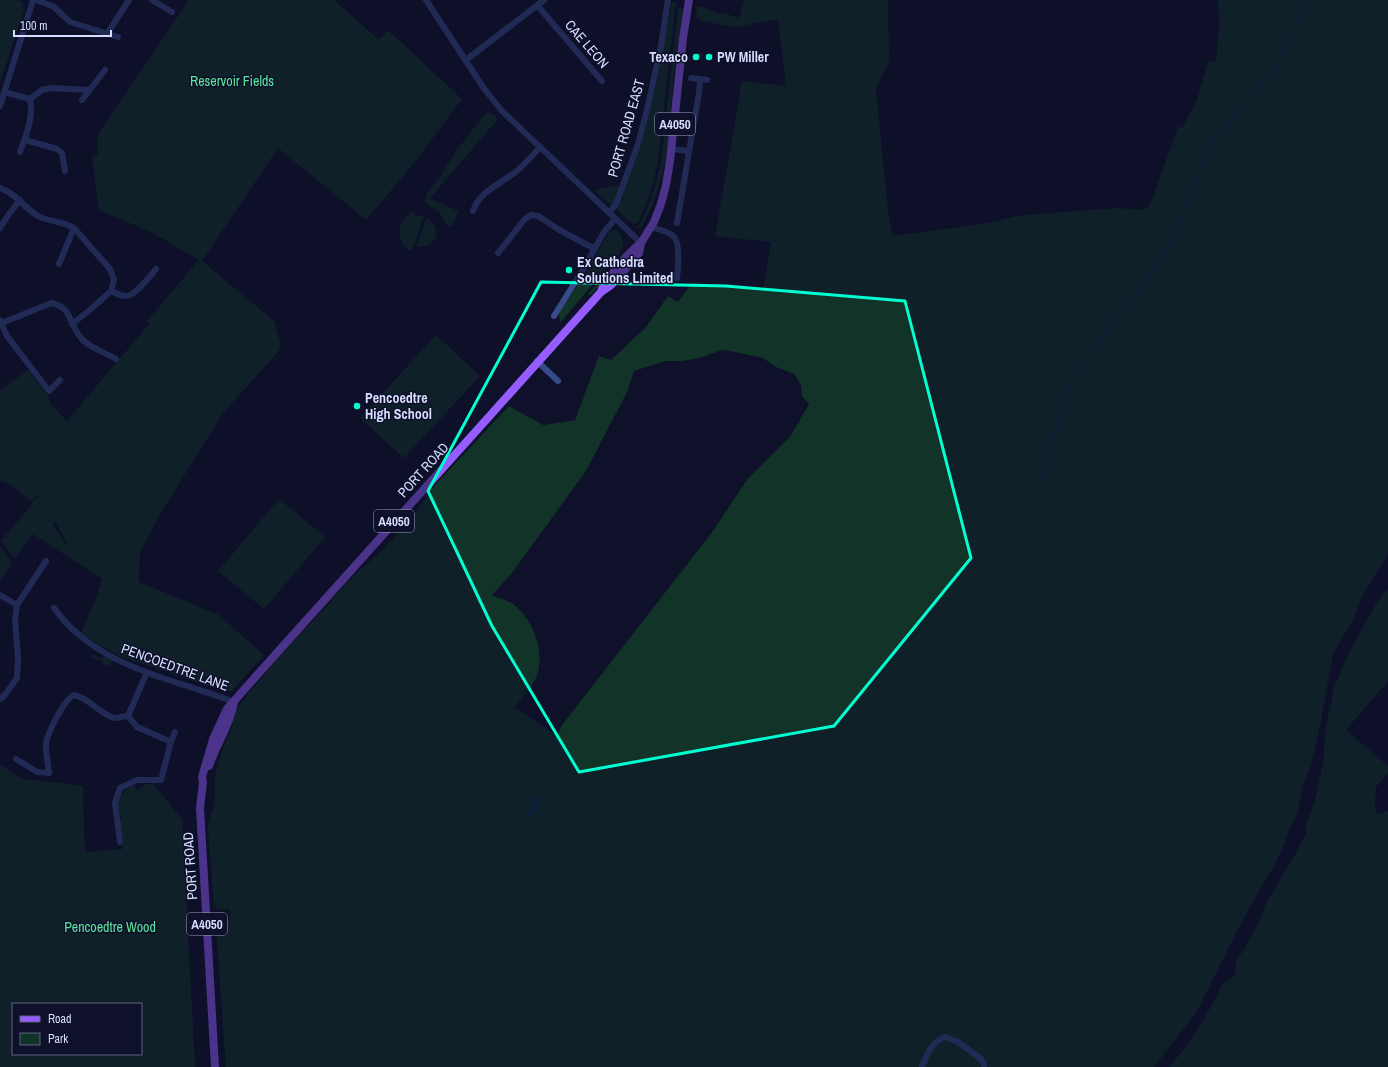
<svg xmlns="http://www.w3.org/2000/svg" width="1388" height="1067" viewBox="0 0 1388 1067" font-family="'Archivo Narrow',sans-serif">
  <rect width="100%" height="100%" fill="#0e1129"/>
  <g fill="#113328" fill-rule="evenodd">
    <path d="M 0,0 L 16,0 L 22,2 L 24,10 L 0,83 Z"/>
    <path d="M 189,0 L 334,0 L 379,40 L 388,30 L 462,99 L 415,162 L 366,220 L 278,148 L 202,261 L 274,321 L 281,345 L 278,352 L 223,413 L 162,511 L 140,552 L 139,582 L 219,615 L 264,655 L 232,691 L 224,691 L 119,656 L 81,634 C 88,616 97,599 102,579 L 33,534 L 15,558 L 1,541 L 28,509 L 30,508 C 33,500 33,499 41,496 L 36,496 L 31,501 L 10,484 L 0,481 L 0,390 L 28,370 L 49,397 L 50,404 L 67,421 L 150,323 L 147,321 L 199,260 L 151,232 L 99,210 L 92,156 L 98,154 L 97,140 L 100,131 ZM 55,521 L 68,545 L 65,543 L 53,525 Z"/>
    <path d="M 744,0 L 888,0 L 889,61 L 876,88 L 883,164 L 889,217 L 893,236 L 989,223 L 1016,216 L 1117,208 L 1142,210 L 1148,207 L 1152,200 L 1178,127 L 1182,128 L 1197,100 L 1208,62 L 1216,60 L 1219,29 L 1218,0 L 1388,0 L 1388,555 L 1362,596 L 1353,620 L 1333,654 L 1318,735 L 1311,765 L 1302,787 L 1298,813 L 1289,830 L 1287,837 L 1276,862 L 1252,903 L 1234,937 L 1196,1013 L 1154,1067 L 226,1067 L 216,928 L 219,923 L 227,922 L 230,919 L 230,911 L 228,909 L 218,910 L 214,905 L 208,828 C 209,818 214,808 215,798 C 216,792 214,786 215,779 C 218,760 225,742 233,724 L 230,722 L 239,706 L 251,690 L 288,647 L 313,621 L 351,578 L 376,556 L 408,523 L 434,486 L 509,406 L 543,425 L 575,420 L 599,356 L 611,360 L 646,327 L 668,296 L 678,302 L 693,282 L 763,291 L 771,242 L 715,236 L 737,112 L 741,81 L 786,86 L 778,19 L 736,27 L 702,21 L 696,17 L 697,6 C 706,6 712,12 720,14 L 721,12 L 739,18 ZM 725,350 L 754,356 L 763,358 L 776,367 L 794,374 L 801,385 L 802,396 L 809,404 L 790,437 L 746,481 L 713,531 L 562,725 L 557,736 L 515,707 C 522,698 529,689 535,680 C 547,656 534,620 514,605 C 508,600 498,598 492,595 L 512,573 L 586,471 L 627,392 L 634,371 L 665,361 L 683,361 L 703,357 L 719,351 Z"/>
    <path d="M 672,1 L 676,2 L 657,166 C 653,185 647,205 638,222 L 633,224 L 616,209 L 647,117 L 657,82 Z"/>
    <path d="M 681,7 L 682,8 L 682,10 L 683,11 L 676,53 L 667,152 L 662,175 L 651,209 L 642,226 L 639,228 L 634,229 L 640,224 L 651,199 L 661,164 L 678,9 Z"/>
    <path d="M 486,113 L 491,113 L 498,119 L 430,198 L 458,211 L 453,225 L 447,226 L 439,212 L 427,204 L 425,201 L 427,193 L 440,177 L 456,151 Z"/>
    <path d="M 617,185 L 620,186 L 612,206 L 594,190 Z"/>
    <path d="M 414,211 L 415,216 L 424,216 L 414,246 L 410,251 C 399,244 396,230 404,219 C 406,216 410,213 414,211 Z"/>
    <path d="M 427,218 C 444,229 436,250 416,246 Z"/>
    <path d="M 612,230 L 618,231 C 623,238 625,243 621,251 L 560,323 L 559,313 L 590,267 L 589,265 L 594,257 L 595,257 L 608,234 Z"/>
    <path d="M 624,251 L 627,253 L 590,296 L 588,294 L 616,263 Z"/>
    <path d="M 436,335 L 480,376 L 404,458 L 360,418 Z"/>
    <path d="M 279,499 L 325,537 L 264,609 L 218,571 Z"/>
    <path d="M 0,546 L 12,563 L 0,580 Z"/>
    <path d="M 1388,589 L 1388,681 L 1346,730 L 1388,766 L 1388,773 L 1376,787 L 1375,806 L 1377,814 L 1388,811 L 1388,1067 L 1169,1067 C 1192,1042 1208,1013 1223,983 L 1233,978 L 1236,967 L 1235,963 L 1245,948 L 1260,919 L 1267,901 L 1293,858 L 1306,834 L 1306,826 L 1316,796 L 1323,764 L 1326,727 L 1334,688 L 1349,652 L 1376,604 L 1383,594 Z"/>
    <path d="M 92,654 L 100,658 C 105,655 108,656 113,659 L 109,666 L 103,664 L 102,661 L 91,658 Z"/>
    <path d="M 0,765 L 23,779 L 83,786 L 84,836 L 86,852 L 123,849 L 119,826 C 123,821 121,813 117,808 C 118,794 123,792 134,785 L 137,791 L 147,784 L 153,784 L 182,819 L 195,1067 L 0,1067 ZM 13,1004 L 141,1004 L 141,1054 L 13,1054 Z"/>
  </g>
  <path fill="#073249" d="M 534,796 L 538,801 L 539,807 L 533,813 L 531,818 L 527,819 L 525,815 L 531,808 L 530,798 Z"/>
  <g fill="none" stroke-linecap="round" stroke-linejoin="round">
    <path stroke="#073249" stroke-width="2" d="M 1039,482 L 1074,374 L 1164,257 L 1213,141 L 1276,67 L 1309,0"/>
    <g stroke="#374b8a" stroke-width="6">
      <path d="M 37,0 L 54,7 L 70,22 L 118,37"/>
      <path d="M 152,0 L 172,12"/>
      <path d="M 426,0 L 483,87 L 501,110 L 641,243"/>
      <path d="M 537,5 L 602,81"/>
      <path d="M 107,34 L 129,0"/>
      <path d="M 466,60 L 544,0"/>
      <path d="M 691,78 L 707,80"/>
      <path d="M 4,92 L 30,99 L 42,90 L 51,88 L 89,90"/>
      <path d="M 82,100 L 105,70"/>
      <path d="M 0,106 L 33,0"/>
      <path d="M 25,140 L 57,149 L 62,153 L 65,171"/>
      <path d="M 672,149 L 689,151"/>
      <path d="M 20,152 C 26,136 34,116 30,99"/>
      <path d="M 0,188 C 16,193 24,208 38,216 C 49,222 63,221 74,228 L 110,269 L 114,280 L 111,291 L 91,309 L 72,324"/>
      <path d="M 473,211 C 480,190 503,183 518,170 C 526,163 533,155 540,147"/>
      <path d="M 609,213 L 616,204 L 638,144 L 647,110 L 661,46 L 668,0"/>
      <path d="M 677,223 L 699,93 L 700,79"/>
      <path d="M 651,227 C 658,229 666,231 672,235 C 681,240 678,268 677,278"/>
      <path d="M 0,228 L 9,214 L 20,200"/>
      <path d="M 498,253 L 524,220 L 531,215 L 538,216 L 561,231 L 595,249"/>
      <path d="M 59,264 L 74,228"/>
      <path d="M 111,291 C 115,293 120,296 126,296 C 135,296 150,276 156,269"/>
      <path d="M 554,316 L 584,268 L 604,232 L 615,219"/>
      <path d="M 0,320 L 7,336 L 49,391 L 60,380"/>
      <path d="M 2,323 L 51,303 C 74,307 68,327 84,341 C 93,349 106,353 116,359"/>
      <path d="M 537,361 L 558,381"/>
      <path d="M 0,595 L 17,605"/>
      <path d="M 54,608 C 96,667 171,678 234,702"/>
      <path d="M 147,672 L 128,716 L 137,727 L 171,742"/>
      <path d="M 0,699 L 4,696 L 17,678 L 18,658 L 15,621 L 17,605 L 46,561"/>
      <path d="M 16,759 L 37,772 L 49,773 C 48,764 46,754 46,745 C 46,735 65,698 74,695 C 90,698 100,715 115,718 C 119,718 123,716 128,716"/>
      <path d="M 120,842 L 115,803 L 120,788 L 137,780 L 161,780 L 171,742 L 175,732"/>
      <path d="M 922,1067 C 927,1055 931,1042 945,1037 L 958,1042 L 981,1059 L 984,1063 L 984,1067"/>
    </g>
    <g stroke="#955dff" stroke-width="8">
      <path d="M 602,289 C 609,276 630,251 641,243"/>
      <path d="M 209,766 C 216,745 231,723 234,702"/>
      <path d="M 215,1067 L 200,808 L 203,782 L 202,777 L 213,739 L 227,709 L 258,674 L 601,292 L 610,286 L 618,278 L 639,253 L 641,243 L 654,222 L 661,204 L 666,185 L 670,161 L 683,38 L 689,0"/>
    </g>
  </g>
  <path d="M0 0H1388V1067H0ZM 541,282 L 726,286 L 905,301 L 971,558 L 834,726 L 579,772 L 492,626 L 428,491 Z" fill="#0e1129" fill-opacity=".55" fill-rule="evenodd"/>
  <path fill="none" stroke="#02ffd1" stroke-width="3" stroke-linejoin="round" d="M 541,282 L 726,286 L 905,301 L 971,558 L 834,726 L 579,772 L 492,626 L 428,491 Z"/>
  <g fill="#02ffd1" stroke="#0e1129" stroke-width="1.5">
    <circle cx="696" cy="57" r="4"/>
    <circle cx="709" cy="57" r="4"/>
    <circle cx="569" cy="270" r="4"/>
    <circle cx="357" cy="406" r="4"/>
  </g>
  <g text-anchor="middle" stroke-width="3" stroke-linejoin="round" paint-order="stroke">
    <g fill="#0e1129" stroke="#9aa0bf" stroke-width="1">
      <rect x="655" y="113" width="40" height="22" rx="3"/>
      <rect x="374" y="510" width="40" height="22" rx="3"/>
      <rect x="187" y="913" width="40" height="22" rx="3"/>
    </g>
    <g font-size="13" font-weight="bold" fill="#d6ddff">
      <text x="675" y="129">A4050</text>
      <text x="394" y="526">A4050</text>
      <text x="207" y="929">A4050</text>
    </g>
    <g font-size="14" fill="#d6ddff" stroke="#0e1129">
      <text transform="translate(587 44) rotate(49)" y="5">CAE LEON</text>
      <text transform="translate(626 128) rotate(-74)" y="5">PORT ROAD EAST</text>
      <text transform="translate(423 470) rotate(-48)" y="5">PORT ROAD</text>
      <text transform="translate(175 667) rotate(20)" y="5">PENCOEDTRE LANE</text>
      <text transform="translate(190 866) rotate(-94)" y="5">PORT ROAD</text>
    </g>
    <g font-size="14" font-weight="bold" fill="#d6ddff" stroke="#0e1129" text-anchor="start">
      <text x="688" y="62" text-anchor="end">Texaco</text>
      <text x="717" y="62">PW Miller</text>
      <text x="577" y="267">Ex Cathedra<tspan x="577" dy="16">Solutions Limited</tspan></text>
      <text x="365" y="403">Pencoedtre<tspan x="365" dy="16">High School</tspan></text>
    </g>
    <g font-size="14" fill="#5ae79c" stroke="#0e1129">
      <text x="232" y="86">Reservoir Fields</text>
      <text x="110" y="932">Pencoedtre Wood</text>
    </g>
  </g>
  <rect x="12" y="1003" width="130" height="52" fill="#0e1129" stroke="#5e637f"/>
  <rect x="20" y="1016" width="20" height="6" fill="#955dff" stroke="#5e637f"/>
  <text x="48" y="1023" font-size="12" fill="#d6ddff">Road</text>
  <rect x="20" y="1033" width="20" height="12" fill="#113328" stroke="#5e637f"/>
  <text x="48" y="1043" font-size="12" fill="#d6ddff">Park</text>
  <path d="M14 30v6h97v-6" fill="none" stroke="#d6ddff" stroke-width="2"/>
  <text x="20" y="30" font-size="12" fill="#d6ddff" stroke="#0e1129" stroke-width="3" paint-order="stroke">100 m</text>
</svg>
